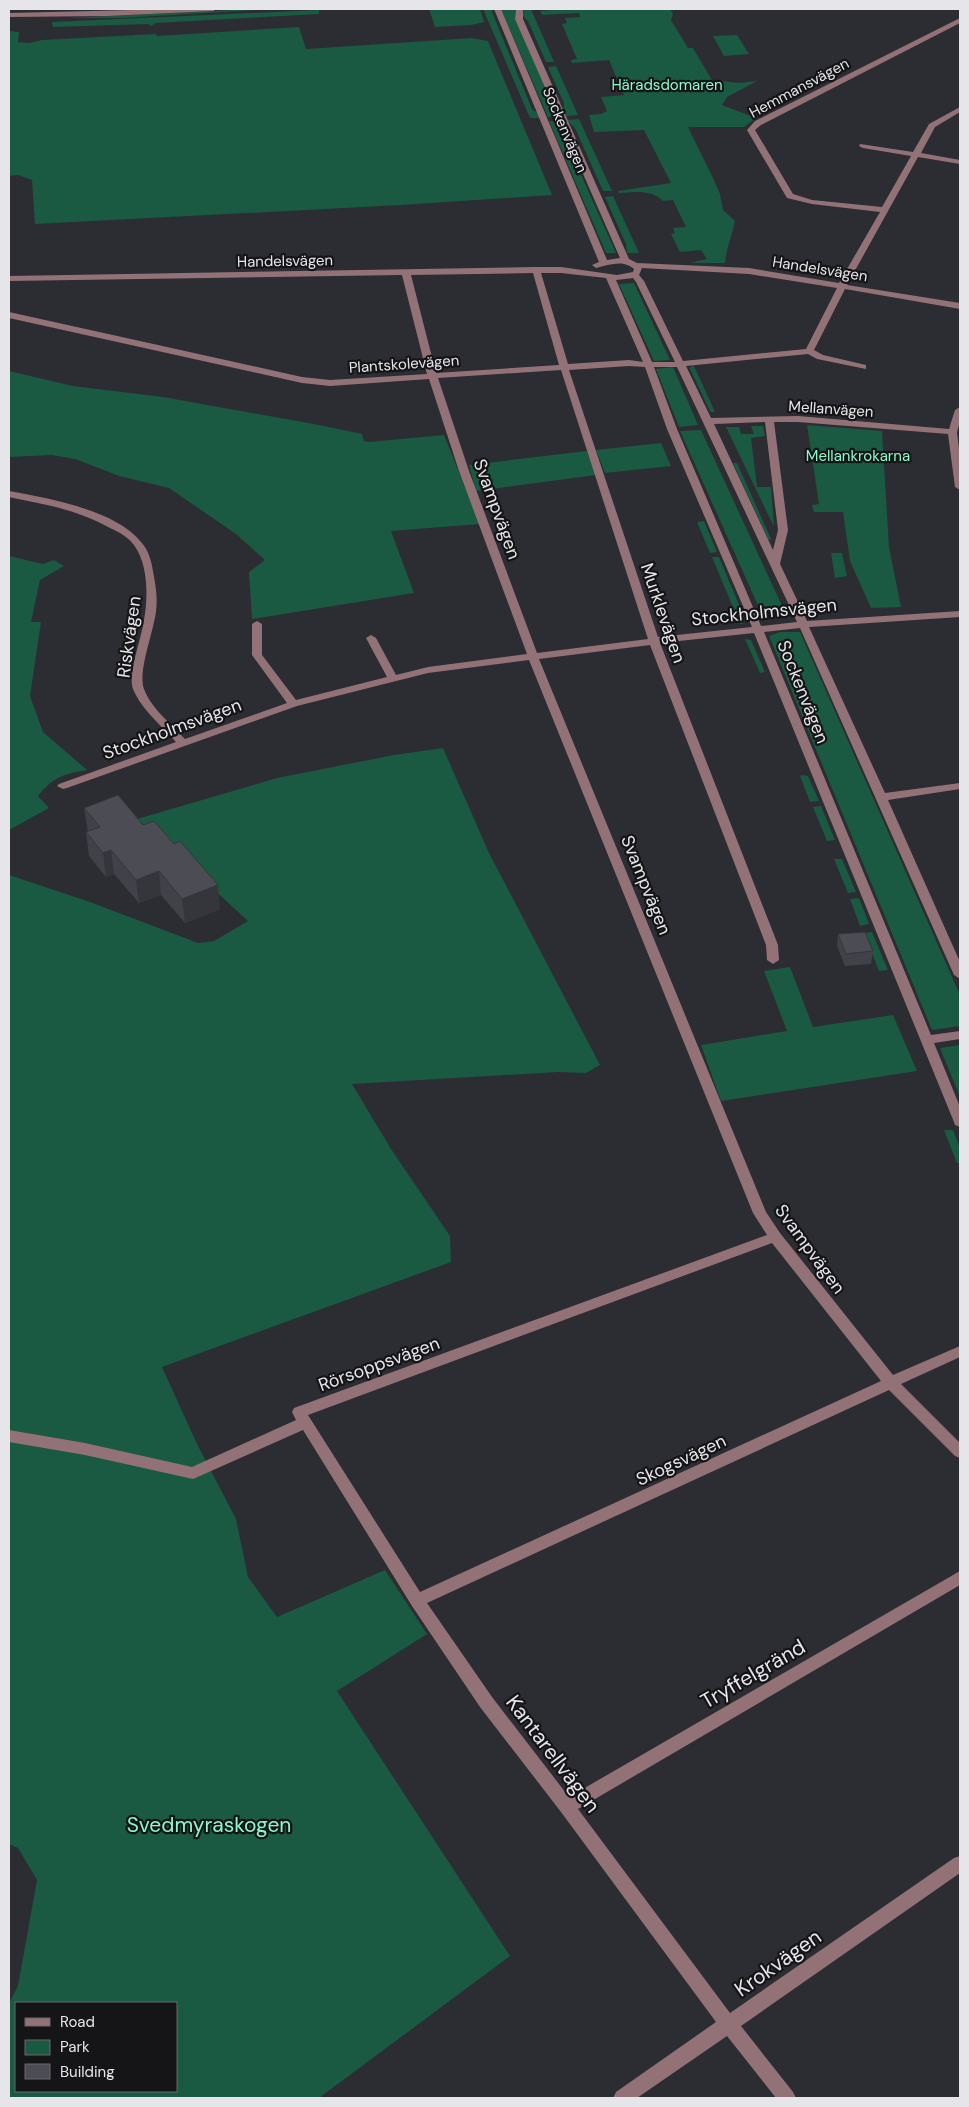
<svg xmlns="http://www.w3.org/2000/svg" width="969" height="2107" viewBox="0 0 969 2107" font-family="'DM Sans',sans-serif">
  <rect width="100%" height="100%" fill="#2c2c33"/>
  <g fill="#1a5942" fill-rule="evenodd">
    <path d="M 254,9 L 258,10 L 122,18 L 67,18 Z"/>
    <path d="M 429,9 L 480,9 L 484,22 L 471,25 L 435,27 Z"/>
    <path d="M 483,9 L 493,9 L 492,12 L 532,109 L 540,115 L 541,118 L 530,118 Z"/>
    <path d="M 501,9 L 516,9 L 515,16 L 558,117 L 548,117 Z"/>
    <path d="M 524,9 L 531,9 L 554,62 L 546,62 L 528,21 L 523,16 Z"/>
    <path d="M 564,9 L 670,9 L 673,14 L 671,20 L 688,48 L 693,48 L 712,80 L 739,83 L 757,81 L 727,97 L 722,105 L 756,118 L 744,127 L 688,127 L 713,178 L 720,194 L 723,210 L 735,221 C 732,236 726,249 725,263 L 690,263 L 707,259 L 701,250 L 680,252 L 671,234 L 675,233 L 673,228 L 686,227 L 673,200 L 663,201 C 651,189 635,192 619,193 L 618,191 L 671,183 L 644,130 L 594,132 L 589,115 L 601,114 L 607,111 L 601,97 L 624,95 L 609,60 L 572,63 L 571,60 L 577,59 L 562,24 L 567,23 L 565,18 L 580,17 L 579,13 L 542,15 L 540,11 Z"/>
    <path d="M 319,10 L 319,14 L 156,23 L 151,26 L 148,24 L 53,27 L 52,22 Z"/>
    <path d="M 299,27 L 306,49 L 472,38 L 488,41 L 552,195 L 401,205 L 35,224 L 32,180 L 18,175 L 9,176 L 9,31 L 19,32 L 18,42 L 29,43 L 42,40 L 156,34 L 157,36 Z"/>
    <path d="M 737,35 L 749,54 L 724,56 L 713,36 Z"/>
    <path d="M 556,66 L 578,115 L 566,116 L 564,113 L 564,103 L 548,67 Z"/>
    <path d="M 579,119 L 612,191 L 603,191 L 575,128 L 567,120 Z"/>
    <path d="M 549,121 L 557,121 L 616,253 L 606,253 Z"/>
    <path d="M 613,196 L 639,253 L 627,253 L 626,244 L 605,197 Z"/>
    <path d="M 634,283 L 670,360 L 654,361 L 619,284 Z"/>
    <path d="M 693,366 L 694,366 L 715,412 L 711,412 L 709,409 L 690,369 L 690,367 Z"/>
    <path d="M 673,367 L 698,425 L 679,427 L 656,369 Z"/>
    <path d="M 9,371 L 73,386 L 163,397 L 319,425 L 362,434 L 364,441 L 369,442 L 444,435 L 480,524 L 391,531 L 414,593 L 252,619 L 249,572 L 265,560 L 236,534 L 169,488 L 119,476 L 75,459 L 52,455 L 9,457 Z"/>
    <path d="M 807,425 L 882,431 L 889,547 L 901,607 L 871,608 L 850,561 L 843,512 L 814,512 L 812,505 L 819,504 Z"/>
    <path d="M 751,426 L 763,426 L 765,436 L 751,438 L 757,487 L 771,487 L 774,527 L 726,427 L 739,427 L 741,434 L 754,434 Z"/>
    <path d="M 701,430 L 783,608 L 782,613 L 772,615 L 760,610 L 680,431 Z"/>
    <path d="M 661,443 L 671,466 L 605,473 L 596,450 Z"/>
    <path d="M 587,451 L 596,475 L 476,491 L 469,465 Z"/>
    <path d="M 733,463 L 737,463 L 772,541 L 768,539 Z"/>
    <path d="M 704,521 L 717,552 L 710,553 L 697,522 Z"/>
    <path d="M 831,553 L 842,553 L 847,576 L 835,578 Z"/>
    <path d="M 9,556 L 43,564 L 54,560 L 64,566 L 40,580 L 31,622 L 41,622 L 30,696 L 43,732 L 87,770 C 64,774 53,777 38,796 L 49,808 L 9,830 Z"/>
    <path d="M 712,557 L 719,557 L 745,619 L 742,624 L 740,624 Z"/>
    <path d="M 780,632 L 800,632 L 960,995 L 960,1026 L 932,1030 L 769,636 Z"/>
    <path d="M 745,639 L 751,640 L 765,672 L 760,673 Z"/>
    <path d="M 443,748 L 489,853 L 600,1065 L 586,1073 L 558,1072 L 352,1084 L 391,1149 L 450,1236 L 451,1262 L 162,1367 L 198,1446 L 236,1519 L 248,1577 L 277,1617 L 385,1570 L 427,1634 L 337,1691 L 510,1956 L 319,2098 L 9,2098 L 9,2003 L 18,1986 L 37,1880 L 18,1848 L 9,1844 L 9,875 L 90,902 L 198,943 L 214,941 L 248,921 L 137,819 L 277,778 L 394,755 ZM 16,2003 L 176,2003 L 176,2091 L 16,2091 Z"/>
    <path d="M 802,775 L 808,776 L 819,801 L 810,802 L 800,776 Z"/>
    <path d="M 821,806 L 835,840 L 827,841 L 813,807 Z"/>
    <path d="M 834,859 L 842,859 L 856,892 L 848,893 Z"/>
    <path d="M 859,898 L 869,924 L 860,926 L 850,899 Z"/>
    <path d="M 872,932 L 888,970 L 879,971 L 864,933 Z"/>
    <path d="M 790,967 L 813,1027 L 893,1015 L 917,1071 L 721,1101 L 701,1045 L 787,1031 L 764,971 Z"/>
    <path d="M 960,1045 L 960,1097 L 940,1048 Z"/>
    <path d="M 944,1130 L 953,1130 L 960,1148 L 960,1163 L 957,1163 Z"/>
  </g>
  <g fill="none" stroke-linecap="round" stroke-linejoin="round">
    <g fill="#937277" fill-rule="evenodd">
      <path d="M 174,9 L 217,9 L 213,11 L 107,16 L 9,17 L 9,13 Z"/>
      <path d="M 494,9 L 501,9 L 607,260 L 620,258 L 515,19 L 516,9 L 523,9 L 523,19 L 629,259 L 637,263 L 749,268 L 839,283 L 880,212 L 812,204 L 787,198 L 747,130 L 755,121 L 960,18 L 960,23 L 761,125 L 755,130 L 793,194 L 812,200 L 882,207 L 911,156 L 863,148 L 859,146 L 860,144 L 913,152 L 929,124 L 960,107 L 960,112 L 935,127 L 921,153 L 960,160 L 960,164 L 918,157 L 847,285 L 960,303 L 960,309 L 845,289 L 814,350 L 823,355 L 866,365 L 866,369 L 817,359 L 808,354 L 686,366 L 711,418 L 798,416 L 949,429 L 955,410 L 960,407 L 960,422 L 957,432 L 960,457 L 960,490 L 955,487 L 948,434 L 798,422 L 774,422 L 788,530 L 780,564 L 807,621 L 960,611 L 960,617 L 809,627 L 885,793 L 960,783 L 960,789 L 888,800 L 960,962 L 960,979 L 954,975 L 800,628 L 764,632 L 931,1035 L 960,1031 L 960,1039 L 934,1043 L 960,1107 L 960,1127 L 955,1125 L 954,1122 L 754,633 L 660,643 L 778,945 L 779,960 L 773,964 L 767,960 L 766,945 L 650,645 L 539,659 L 766,1212 L 780,1233 L 893,1375 L 960,1346 L 960,1357 L 901,1384 L 960,1443 L 960,1458 L 955,1456 L 889,1390 L 427,1603 L 492,1697 L 569,1797 L 960,1571 L 960,1585 L 578,1809 L 730,2013 L 954,1858 L 960,1856 L 960,1873 L 741,2026 L 793,2092 L 796,2098 L 776,2098 L 727,2036 L 637,2098 L 613,2098 L 616,2092 L 716,2022 L 561,1812 L 480,1707 L 412,1606 L 303,1430 L 193,1479 L 85,1455 L 9,1442 L 9,1430 L 85,1443 L 192,1467 L 296,1420 L 292,1412 L 294,1408 L 767,1235 L 753,1213 L 529,660 L 428,673 L 297,706 L 67,788 L 63,789 L 57,786 L 59,784 L 176,742 C 162,726 141,709 133,689 C 128,675 139,645 142,630 C 148,605 150,567 134,545 C 128,537 119,532 110,528 C 75,509 47,505 9,497 L 9,491 C 47,498 116,510 141,542 C 150,552 152,564 154,577 C 157,592 158,607 154,622 C 151,638 138,674 144,689 C 151,708 171,724 185,739 L 287,703 L 252,655 L 252,624 L 257,621 L 262,624 L 262,655 L 296,700 L 387,677 L 366,638 L 371,635 L 376,638 L 396,675 L 428,667 L 527,654 L 459,471 L 429,379 L 330,386 L 302,383 L 9,318 L 9,312 L 302,377 L 330,380 L 427,374 L 402,275 L 9,281 L 9,276 L 536,267 L 561,267 L 617,275 L 633,272 L 634,269 C 623,259 609,265 596,268 L 592,265 L 599,262 ZM 642,268 L 749,274 L 837,288 L 806,349 L 683,361 L 644,281 L 639,275 ZM 533,273 L 559,365 L 436,373 L 411,275 ZM 541,273 L 561,273 L 606,278 L 643,362 L 629,360 L 568,364 ZM 633,278 L 636,282 L 675,362 L 652,362 L 616,280 ZM 629,366 L 645,367 L 667,429 L 752,627 L 658,637 L 569,370 ZM 654,367 L 677,367 L 797,622 L 761,626 L 677,429 ZM 561,370 L 648,639 L 537,653 L 469,471 L 438,378 ZM 765,422 L 778,530 L 773,550 L 714,424 ZM 772,1243 L 881,1381 L 420,1592 L 308,1415 Z"/>
    </g>
  </g>
  <g fill="#414149">
    <path d="M 84,808 L 143,825 L 220,909 L 185,923 L 161,895 L 139,903 L 114,874 L 106,877 L 89,856 L 86,832 L 88,832 Z"/>
    <path d="M 838,934 L 873,951 L 871,964 L 845,966 L 837,946 Z"/>
  </g>
  <g fill="#35353c">
    <path d="M 111,850 L 114,874 L 106,877 L 103,853 Z"/>
    <path d="M 159,871 L 161,895 L 139,903 L 136,880 Z"/>
    <path d="M 218,885 L 220,909 L 185,923 L 182,899 Z"/>
  </g>
  <g fill="#4c4c55" stroke="#35353c">
    <path d="M 118,795 L 143,825 L 154,821 L 174,844 L 180,841 L 218,885 L 182,899 L 159,871 L 136,880 L 111,850 L 103,853 L 86,832 L 100,827 L 84,808 Z"/>
    <path d="M 865,932 L 873,951 L 846,954 L 838,934 Z"/>
  </g>
  <g text-anchor="middle" stroke-width="4.5" stroke-linejoin="round" paint-order="stroke">
    <g font-size="15" fill="#89f9c9" stroke="#151518">
      <text x="667" y="90">Häradsdomaren</text>
      <text x="858" y="461">Mellankrokarna</text>
    </g>
    <g font-size="15" fill="#e5e5ea" stroke="#151518">
      <text transform="translate(799 88) rotate(-28)" y="5">Hemmansvägen</text>
      <text transform="translate(565 130) rotate(67)" y="5">Sockenvägen</text>
      <text transform="translate(285 261) rotate(-1)" y="5">Handelsvägen</text>
      <text transform="translate(820 269) rotate(9)" y="5">Handelsvägen</text>
      <text transform="translate(404 364) rotate(-4)" y="5">Plantskolevägen</text>
      <text transform="translate(831 409) rotate(4)" y="5">Mellanvägen</text>
    </g>
    <g font-size="18" fill="#e5e5ea" stroke="#151518">
      <text transform="translate(497 509) rotate(70)" y="6">Svampvägen</text>
      <text transform="translate(764 612) rotate(-6)" y="6">Stockholmsvägen</text>
      <text transform="translate(663 613) rotate(71)" y="6">Murklevägen</text>
      <text transform="translate(129 637) rotate(-82)" y="6">Riskvägen</text>
      <text transform="translate(803 692) rotate(68)" y="6">Sockenvägen</text>
      <text transform="translate(172 729) rotate(-20)" y="6">Stockholmsvägen</text>
      <text transform="translate(646 885) rotate(68)" y="6">Svampvägen</text>
      <text transform="translate(810 1249) rotate(54)" y="6">Svampvägen</text>
      <text transform="translate(379 1364) rotate(-20)" y="6">Rörsoppsvägen</text>
      <text transform="translate(681 1460) rotate(-25)" y="6">Skogsvägen</text>
    </g>
    <g font-size="21" fill="#e5e5ea" stroke="#151518">
      <text transform="translate(753 1674) rotate(-30)" y="7">Tryffelgränd</text>
      <text transform="translate(553 1754) rotate(53)" y="7">Kantarellvägen</text>
      <text transform="translate(778 1963) rotate(-35)" y="7">Krokvägen</text>
    </g>
    <g font-size="21" fill="#89f9c9" stroke="#151518">
      <text x="209" y="1832">Svedmyraskogen</text>
    </g>
  </g>
  <rect width="969" height="2107" fill="none" stroke="#e5e5ea" stroke-width="20"/>
  <rect x="15" y="2002" width="162" height="90" fill="#151518" stroke="#68686c"/>
  <rect x="25" y="2018" width="25" height="8" fill="#937277" stroke="#68686c"/>
  <text x="60" y="2027" font-size="15" fill="#e5e5ea">Road</text>
  <rect x="25" y="2040" width="25" height="15" fill="#1a5942" stroke="#68686c"/>
  <text x="60" y="2052" font-size="15" fill="#e5e5ea">Park</text>
  <rect x="25" y="2064" width="25" height="15" fill="#4c4c55" stroke="#68686c"/>
  <text x="60" y="2077" font-size="15" fill="#e5e5ea">Building</text>
</svg>
